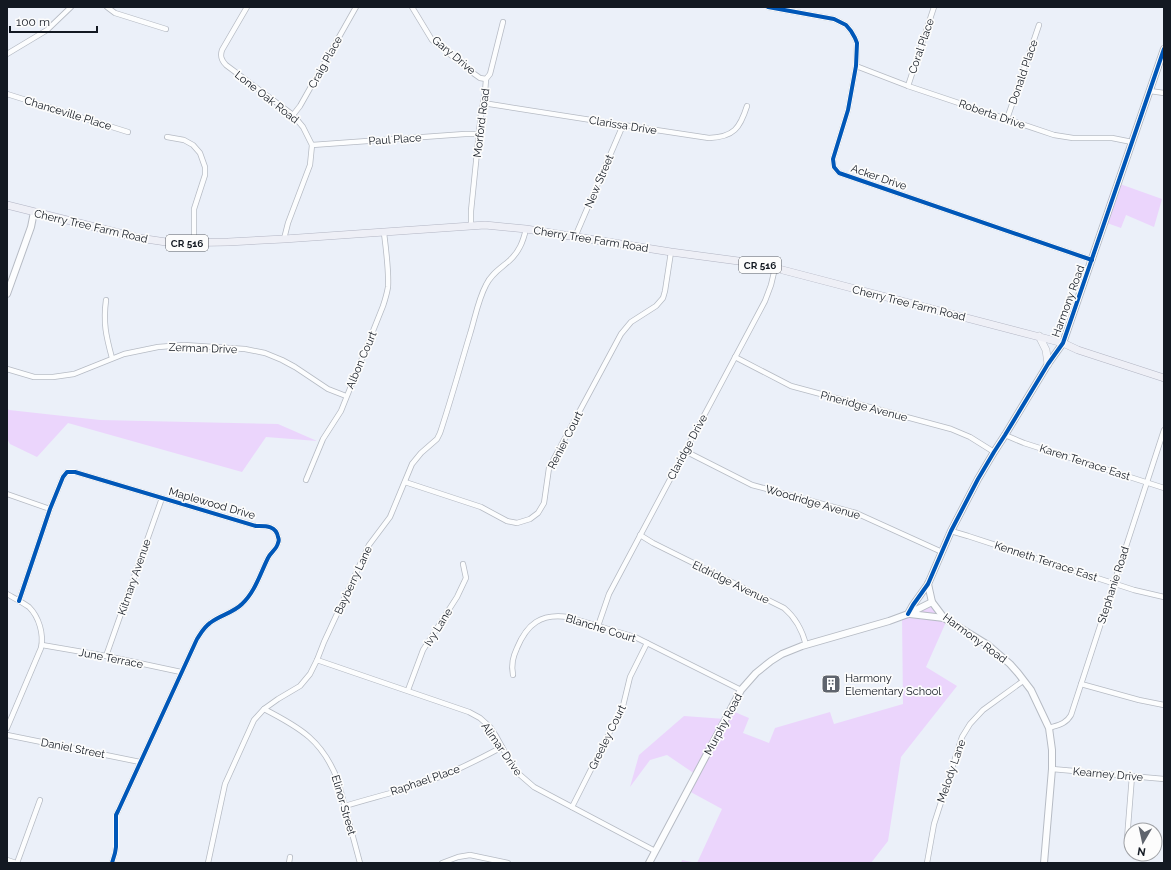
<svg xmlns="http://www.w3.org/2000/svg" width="1171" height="870" viewBox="0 0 1171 870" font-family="Raleway,sans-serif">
  <rect width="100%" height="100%" fill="#ebf0f9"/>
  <g fill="#ebd5fc">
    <path d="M 1120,184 L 1162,199 L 1154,227 L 1126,215 L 1121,228 L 1107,223 L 1111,210 L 1105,209 L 1111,191 L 1118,192 Z"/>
    <path d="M 7,408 L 9,410 L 100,420 L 278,424 L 317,441 L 266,437 L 242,472 L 68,423 L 37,457 L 10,444 L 7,439 Z"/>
    <path d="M 931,602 L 946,622 L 926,667 L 957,686 L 901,757 L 888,841 L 871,863 L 681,863 L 682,860 L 697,863 L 722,809 L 687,790 L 695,774 L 667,755 L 650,760 L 630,787 L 639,755 L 684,716 L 725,719 L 730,710 L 749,718 L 743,733 L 769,743 L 775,728 L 830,712 L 834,724 L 903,704 L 902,616 Z"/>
  </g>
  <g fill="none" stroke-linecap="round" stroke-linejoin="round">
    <g stroke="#b6bbc4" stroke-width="6">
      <g id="minor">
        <path d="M 107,7 L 115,13 L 166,29"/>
        <path d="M 247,7 L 222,50 C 220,56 221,60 226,65 L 293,115 L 303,127 L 312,145 L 310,165 L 288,223 L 284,239"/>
        <path d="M 412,7 L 432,40 L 473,73 L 480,78 L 486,79"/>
        <path d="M 768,7 L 834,19 L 846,25 L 851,31 L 855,38 L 857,43 L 856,66 L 848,110 L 833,159 L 834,167 L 839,173 L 1092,260"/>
        <path d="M 7,54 L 47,30 L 71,7"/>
        <path d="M 856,66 L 908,86 L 1054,135 L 1073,138 L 1112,138 L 1132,142"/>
        <path d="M 908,86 L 934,7"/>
        <path d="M 1150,91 L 1164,93"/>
        <path d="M 7,94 L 128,132"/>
        <path d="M 483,103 L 623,125 L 709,138 C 734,137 740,128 747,106"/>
        <path d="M 293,115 L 300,106 L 356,7"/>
        <path d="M 1007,119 L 1039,25"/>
        <path d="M 167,137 L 184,140 L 193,145 L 200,153 L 205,167 L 205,175 L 194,209 L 194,243"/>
        <path d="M 312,145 L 465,134 L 478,134"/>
        <path d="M 471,226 L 471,211 L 481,113 L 485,93 L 486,79 L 490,74 L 503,22"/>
        <path d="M 575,237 L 623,125"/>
        <path d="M 106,300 C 103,323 106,336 112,358"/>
        <path d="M 735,357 L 791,386 L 951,429 L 970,437 L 994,452"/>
        <path d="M 7,369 L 34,377 L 53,377 L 74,374 L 124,354 L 158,347 L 184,345 L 245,349 L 265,353 L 282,360 L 295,367 L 328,389 L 346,396"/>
        <path d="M 1005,435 L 1024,443 L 1164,488"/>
        <path d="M 685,451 L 752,485 L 856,513 L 942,552"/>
        <path d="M 306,480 L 323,439 L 341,411 L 383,306 C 385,300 387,293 388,287 C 389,271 386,249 384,233"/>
        <path d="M 405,482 L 481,507 L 507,521 L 517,523 L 530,519 L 538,513 L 544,503 L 549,468 L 621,334 L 631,322 L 656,306 L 663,298 L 665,291 L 671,252"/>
        <path d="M 7,494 L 50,509"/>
        <path d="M 951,531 L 968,536 L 1134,590 L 1164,597"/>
        <path d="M 640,535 L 653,543 L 784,608 C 796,618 802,629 806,645"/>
        <path d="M 7,594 C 14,598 22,602 29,607 C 39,617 44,634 41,648 L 7,728"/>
        <path d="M 19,601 L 50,509 L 63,477 L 67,472 L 75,472 L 256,526 C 265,526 276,525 278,537 C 279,539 279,541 278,543 C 277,549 270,553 268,558 C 260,574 255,592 242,604 C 233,613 220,615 210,623 C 204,627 201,633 197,639 L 118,811 L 116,815 L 116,847 L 115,853 L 112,863"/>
        <path d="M 598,626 L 609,594 L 765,301 L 771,285 L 775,268"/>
        <path d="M 42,645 L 106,656 L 181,672"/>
        <path d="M 106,656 L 162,498"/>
        <path d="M 317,660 L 469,712 L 480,718 L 490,727 L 496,736 L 513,767 L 519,774 L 534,787 L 655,851"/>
        <path d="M 513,675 C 511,664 513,657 517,648 C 527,624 541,613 568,617 L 635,637 L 741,690"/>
        <path d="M 1081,684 L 1139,700 L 1164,705"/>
        <path d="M 408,690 L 423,650 L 457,597 L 466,578 L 463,564"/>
        <path d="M 264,709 C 301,728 323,741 338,781 L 360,863"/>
        <path d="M 1049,728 C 1058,725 1066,724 1071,715 L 1164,430"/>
        <path d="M 7,735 L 140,762"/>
        <path d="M 1052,769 L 1164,779"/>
        <path d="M 345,806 C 371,798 397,792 423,783 C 451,774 476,761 502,747"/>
        <path d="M 572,807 L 623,706 L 630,677 L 647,643"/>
        <path d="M 1131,850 L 1128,845 L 1127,839 L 1132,776"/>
        <path d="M 7,860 L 16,863"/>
        <path d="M 17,863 L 40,800"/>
        <path d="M 208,863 L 225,784 L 254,720 L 264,709 L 278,699 L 300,686 L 310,674 L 317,660 L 324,642 L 369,545 L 390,517 L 412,464 L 421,453 L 437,439 L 440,433 C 451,400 460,367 470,334 C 475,318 478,300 486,285 C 491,274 501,268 509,261 C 519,252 523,242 526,229"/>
        <path d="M 289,863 L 290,857"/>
        <path d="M 442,863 L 458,857 L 470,855 L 508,863"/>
        <path d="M 927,863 L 934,824 L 962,737 L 970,724 L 983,710 L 1023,681"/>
      </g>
    </g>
    <g stroke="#b6bbc4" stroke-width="8">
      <g id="tertiary">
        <path d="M 7,294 L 31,227 L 34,212"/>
        <path d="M 928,584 L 932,602 L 944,618 L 988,645 L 1010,664 L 1018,673 L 1031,690 L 1049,728 L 1052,750 L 1052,769 L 1044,863"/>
        <path d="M 908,614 L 913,605 L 928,584 L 951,531 L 978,479 L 994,452 L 1005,435 L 1048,364 L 1063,343 L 1164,49"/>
        <path d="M 910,614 L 944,618"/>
        <path d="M 649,863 L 741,690 L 756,673 L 771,661 L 782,654 L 802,646 L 889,621 L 908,614 L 932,602"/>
      </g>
    </g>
    <g stroke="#b6bbc4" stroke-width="8">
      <path id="secondary" d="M 1039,336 L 1046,350 L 1048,364"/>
    </g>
    <g stroke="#b2b5c3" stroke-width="8">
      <path id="primary" d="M 7,205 L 139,238 L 173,243 L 228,242 L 284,239 L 485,225 L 526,229 L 671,252 L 746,262 L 775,268 L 1063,343 L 1078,350 L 1164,378"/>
    </g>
    <use href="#minor" stroke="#fcfdfe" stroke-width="4.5"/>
    <use href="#tertiary" stroke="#fcfdfe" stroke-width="6"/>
    <use href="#secondary" stroke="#f5f6fa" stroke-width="7"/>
    <use href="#primary" stroke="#eeeff6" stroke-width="7"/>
    <g stroke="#fcfcfc" stroke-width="6">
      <g id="cycleway">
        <path d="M 768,7 L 834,19 L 846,25 L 851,31 L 855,38 L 857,43 L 856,66 L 848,110 L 833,159 L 834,167 L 839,173 L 1092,260"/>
        <path d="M 19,601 L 50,509 L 63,477 L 67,472 L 75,472 L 256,526 C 265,526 276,525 278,537 C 279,539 279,541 278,543 C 277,549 270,553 268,558 C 260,574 255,592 242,604 C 233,613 220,615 210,623 C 204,627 201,633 197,639 L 118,811 L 116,815 L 116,847 L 115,853 L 112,863"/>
        <path d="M 908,614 L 913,605 L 928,584 L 951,531 L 978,479 L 994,452 L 1005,435 L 1048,364 L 1063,343 L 1164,49"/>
      </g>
    </g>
    <use href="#cycleway" stroke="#0057b8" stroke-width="4"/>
  </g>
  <defs>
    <g id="building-square" transform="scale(1)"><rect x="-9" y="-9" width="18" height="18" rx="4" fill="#5f646d" stroke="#fcfcfc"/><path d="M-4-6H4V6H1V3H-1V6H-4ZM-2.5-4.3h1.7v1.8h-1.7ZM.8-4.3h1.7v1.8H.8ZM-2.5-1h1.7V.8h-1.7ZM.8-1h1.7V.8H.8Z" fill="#fff"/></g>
  </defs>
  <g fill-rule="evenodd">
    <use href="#building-square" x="831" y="684"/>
  </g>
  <g text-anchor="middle" stroke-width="3.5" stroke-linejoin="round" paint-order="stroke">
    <g fill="#fcfcfc" stroke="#595d63" stroke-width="1">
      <rect x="166" y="235" width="42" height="16" rx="3"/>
      <rect x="739" y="257" width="42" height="16" rx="3"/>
    </g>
    <g font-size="10" font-weight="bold" fill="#131922">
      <text x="187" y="247">CR 516</text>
      <text x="760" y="269">CR 516</text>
    </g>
    <g font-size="11" fill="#131922" stroke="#fcfcfc">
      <text transform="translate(921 46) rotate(-71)" y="4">Coral Place</text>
      <text transform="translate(454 55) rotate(40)" y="4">Gary Drive</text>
      <text transform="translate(325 62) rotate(-61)" y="4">Craig Place</text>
      <text transform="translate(1023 72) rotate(-71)" y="4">Donald Place</text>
      <text transform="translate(267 97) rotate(38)" y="4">Lone Oak Road</text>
      <text transform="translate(68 113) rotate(17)" y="4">Chanceville Place</text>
      <text transform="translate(992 114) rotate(19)" y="4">Roberta Drive</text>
      <text transform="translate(481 123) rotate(-83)" y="4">Morford Road</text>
      <text transform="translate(623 125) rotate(9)" y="4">Clarissa Drive</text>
      <text transform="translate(395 139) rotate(-4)" y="4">Paul Place</text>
      <text transform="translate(879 177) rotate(19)" y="4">Acker Drive</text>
      <text transform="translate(599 181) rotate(-67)" y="4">New Street</text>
      <text transform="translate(91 226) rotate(13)" y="4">Cherry Tree Farm Road</text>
      <text transform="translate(591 239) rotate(9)" y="4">Cherry Tree Farm Road</text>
      <text transform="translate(1068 301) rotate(-70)" y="4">Harmony Road</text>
      <text transform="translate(909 303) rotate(14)" y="4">Cherry Tree Farm Road</text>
      <text transform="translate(203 348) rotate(2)" y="4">Zerman Drive</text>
      <text transform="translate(361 360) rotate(-67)" y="4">Albon Court</text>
      <text transform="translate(864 406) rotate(15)" y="4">Pineridge Avenue</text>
      <text transform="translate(565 440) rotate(-63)" y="4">Renier Court</text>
      <text transform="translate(687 447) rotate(-62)" y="4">Claridge Drive</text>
      <text transform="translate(1085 462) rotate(18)" y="4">Karen Terrace East</text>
      <text transform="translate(813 502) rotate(16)" y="4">Woodridge Avenue</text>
      <text transform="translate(212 503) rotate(16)" y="4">Maplewood Drive</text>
      <text transform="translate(1046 561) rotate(18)" y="4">Kenneth Terrace East</text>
      <text transform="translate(134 577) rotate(-71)" y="4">Kitmary Avenue</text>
      <text transform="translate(353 580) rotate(-65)" y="4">Bayberry Lane</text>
      <text transform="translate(731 582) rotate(26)" y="4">Eldridge Avenue</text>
      <text transform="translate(1113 585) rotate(-72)" y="4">Stephanie Road</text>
      <text transform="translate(438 627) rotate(-58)" y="4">Ivy Lane</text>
      <text transform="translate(601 628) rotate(17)" y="4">Blanche Court</text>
      <text transform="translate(975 638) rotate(36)" y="4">Harmony Road</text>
      <text transform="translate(111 658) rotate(11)" y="4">June Terrace</text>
      <text transform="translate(723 724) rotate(-62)" y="4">Murphy Road</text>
      <text transform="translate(607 737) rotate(-64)" y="4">Greeley Court</text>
      <text transform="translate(73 748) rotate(11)" y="4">Daniel Street</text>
      <text transform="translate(502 749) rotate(55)" y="4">Alimar Drive</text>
      <text transform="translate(951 771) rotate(-71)" y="4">Melody Lane</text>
      <text transform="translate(1108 774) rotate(5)" y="4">Kearney Drive</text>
      <text transform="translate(425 780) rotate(-19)" y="4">Raphael Place</text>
      <text transform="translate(344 805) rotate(74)" y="4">Elinor Street</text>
    </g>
    <g font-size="11" fill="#131922" stroke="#fcfcfc" text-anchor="start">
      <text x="845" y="682">Harmony<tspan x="845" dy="13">Elementary School</tspan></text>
    </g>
  </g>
  <rect width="1171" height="870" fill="none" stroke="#131922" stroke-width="16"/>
  <g transform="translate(1143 842) rotate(189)"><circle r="19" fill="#fcfcfc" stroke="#9fa1a5"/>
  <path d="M0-3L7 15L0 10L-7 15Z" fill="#5f646d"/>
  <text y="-6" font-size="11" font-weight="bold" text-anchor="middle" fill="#131922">N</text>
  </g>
  <path d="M10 26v6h87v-6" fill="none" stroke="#131922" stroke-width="2"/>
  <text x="16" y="26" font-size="12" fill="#131922" stroke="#fcfcfc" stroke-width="3" paint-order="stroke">100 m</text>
</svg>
